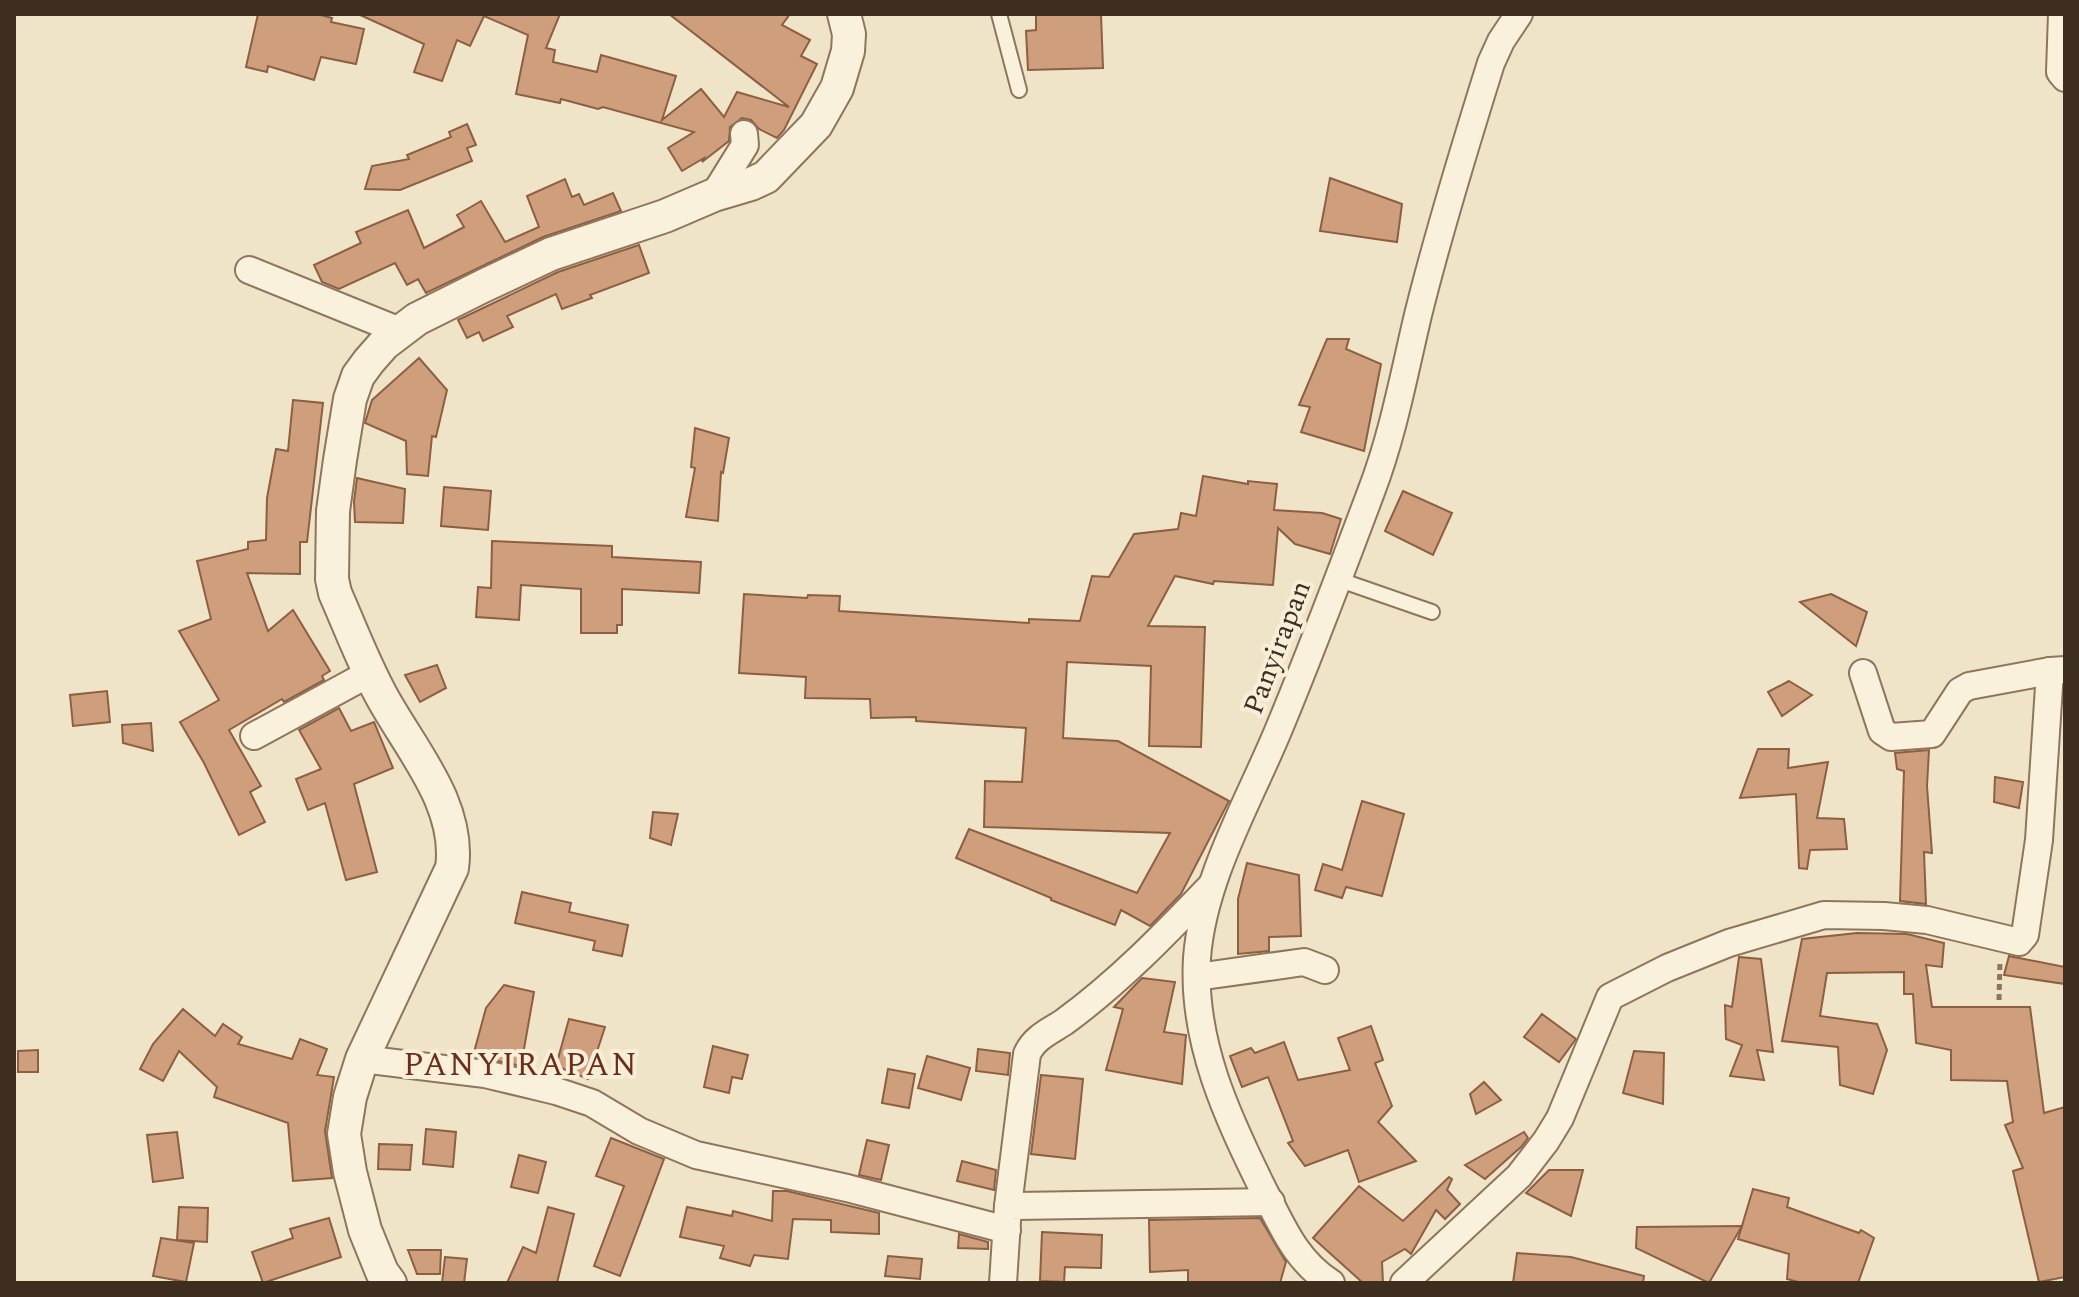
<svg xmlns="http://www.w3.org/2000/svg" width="2079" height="1297" viewBox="0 0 2079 1297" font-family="Spectral,serif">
  <rect width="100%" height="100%" fill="#f0e4c8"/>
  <g fill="#cf9f7d" stroke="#8d5f41" stroke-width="2">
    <path d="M 258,14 L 317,14 L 332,18 L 331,22 L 364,29 L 356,64 L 321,57 L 314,80 L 268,66 L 267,72 L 246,67 Z"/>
    <path d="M 358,14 L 560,14 L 546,48 L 555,50 L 553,62 L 597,72 L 601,55 L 676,76 L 662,120 L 701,89 L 724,117 L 737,92 L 789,107 L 669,14 L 790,14 L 782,25 L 810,40 L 801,56 L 817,64 L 784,130 L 777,138 L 759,129 L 751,120 L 742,118 L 730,127 L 729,141 L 702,162 L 704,158 L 682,171 L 668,148 L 694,132 L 603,107 L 598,109 L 561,99 L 560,103 L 516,94 L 528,35 L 484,16 L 470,46 L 457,40 L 442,81 L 414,72 L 424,44 Z"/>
    <path d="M 1036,14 L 1101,14 L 1103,68 L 1028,70 L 1026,31 L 1036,30 Z"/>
    <path d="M 467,124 L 476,145 L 467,148 L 472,161 L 400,190 L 365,189 L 372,166 L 409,159 L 407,155 L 451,137 L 449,132 Z"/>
    <path d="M 1330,178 L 1402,204 L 1397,242 L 1320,231 Z"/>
    <path d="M 565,179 L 572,197 L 579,194 L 584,205 L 613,193 L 621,211 L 543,237 L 426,293 L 418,279 L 407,285 L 395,263 L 339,289 L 322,282 L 314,265 L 361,243 L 356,232 L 408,210 L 424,248 L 464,227 L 457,215 L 481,201 L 505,242 L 539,227 L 527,196 Z"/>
    <path d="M 639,245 L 649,273 L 590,295 L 592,298 L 562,309 L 556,294 L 507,316 L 513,327 L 483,341 L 479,332 L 467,338 L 458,320 L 558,272 Z"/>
    <path d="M 1327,339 L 1349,339 L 1346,349 L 1381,364 L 1364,451 L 1301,432 L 1310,407 L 1299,405 Z"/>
    <path d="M 419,358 L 447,390 L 436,437 L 432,436 L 428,476 L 407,474 L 406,441 L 365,423 L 372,400 Z"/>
    <path d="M 293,400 L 323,403 L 307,542 L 300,542 L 300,574 L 247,573 L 268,631 L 293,610 L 330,671 L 322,676 L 324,680 L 284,702 L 282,699 L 229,730 L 261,786 L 250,792 L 265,822 L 239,835 L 204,763 L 180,722 L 219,700 L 179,631 L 211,619 L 197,561 L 248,549 L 248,542 L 266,540 L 267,498 L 276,449 L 288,451 Z"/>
    <path d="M 695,428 L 729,438 L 723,473 L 721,472 L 718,521 L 686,517 L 695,468 L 691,467 Z"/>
    <path d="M 1203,476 L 1248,484 L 1248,481 L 1277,484 L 1274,510 L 1322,513 L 1341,519 L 1330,554 L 1295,544 L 1278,528 L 1273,585 L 1214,581 L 1213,584 L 1175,576 L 1148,626 L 1205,627 L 1201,747 L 1149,746 L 1151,666 L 1067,662 L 1063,738 L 1118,741 L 1229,801 L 1181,894 L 1150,926 L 1121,910 L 1115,925 L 1051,900 L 1051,898 L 956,858 L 969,829 L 1137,893 L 1170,833 L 984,827 L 985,781 L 1022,782 L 1026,728 L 916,721 L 916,717 L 871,718 L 870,699 L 805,698 L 806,677 L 739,673 L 744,594 L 807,598 L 808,595 L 840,596 L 839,611 L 1029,623 L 1029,619 L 1080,621 L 1092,576 L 1109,577 L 1134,534 L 1178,529 L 1181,513 L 1196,516 Z"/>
    <path d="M 357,478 L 405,489 L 403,523 L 355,522 L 354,501 Z"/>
    <path d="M 444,487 L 491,491 L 488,530 L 441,526 Z"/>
    <path d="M 1403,491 L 1452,513 L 1433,555 L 1385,531 Z"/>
    <path d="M 492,541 L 612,546 L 612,557 L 701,562 L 699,593 L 622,589 L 622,625 L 617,625 L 617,633 L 581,633 L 581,589 L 521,585 L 519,620 L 476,617 L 478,587 L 491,588 Z"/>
    <path d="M 1831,594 L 1867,612 L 1856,646 L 1800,602 Z"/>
    <path d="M 437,665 L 446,688 L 420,702 L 405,675 Z"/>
    <path d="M 1789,681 L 1812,695 L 1782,716 L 1768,692 Z"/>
    <path d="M 107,691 L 110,722 L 73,726 L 70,695 Z"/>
    <path d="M 339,708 L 351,731 L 374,722 L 393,768 L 354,784 L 377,872 L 346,880 L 325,803 L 308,810 L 296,779 L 321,769 L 299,730 Z"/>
    <path d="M 151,723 L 153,751 L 123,743 L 122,725 Z"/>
    <path d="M 1758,749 L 1789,749 L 1788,768 L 1828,762 L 1817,818 L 1844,819 L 1847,849 L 1810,850 L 1807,869 L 1799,868 L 1796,794 L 1740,798 Z"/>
    <path d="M 1929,750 L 1927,786 L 1932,853 L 1924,852 L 1926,904 L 1900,901 L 1904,771 L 1897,769 L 1895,753 Z"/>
    <path d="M 1995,777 L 2023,782 L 2019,808 L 1994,802 Z"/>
    <path d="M 1362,801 L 1404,814 L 1382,896 L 1346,887 L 1342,898 L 1315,890 L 1323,864 L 1342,870 Z"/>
    <path d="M 653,812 L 678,814 L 671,845 L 650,838 Z"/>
    <path d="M 1247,863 L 1299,875 L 1301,936 L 1269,937 L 1269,951 L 1238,954 L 1238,899 Z"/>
    <path d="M 522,892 L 571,903 L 569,912 L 628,925 L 622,956 L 593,950 L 595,941 L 515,923 Z"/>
    <path d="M 1857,933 L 1907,934 L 1944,943 L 1942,967 L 1926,965 L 1932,1007 L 2030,1007 L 2044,1113 L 2065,1107 L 2065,1277 L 2039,1282 L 2013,1171 L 2023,1168 L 2005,1125 L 2013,1122 L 2007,1081 L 1951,1080 L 1951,1050 L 1916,1043 L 1913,994 L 1904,994 L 1904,972 L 1827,973 L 1820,1016 L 1877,1024 L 1887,1050 L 1873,1094 L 1840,1085 L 1838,1047 L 1782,1041 L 1802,939 Z"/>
    <path d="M 2009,956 L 2065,967 L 2065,984 L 2004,975 Z"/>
    <path d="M 1739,957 L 1761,959 L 1773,1052 L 1757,1050 L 1764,1080 L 1730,1076 L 1742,1045 L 1726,1039 L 1725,1005 L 1732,1007 Z"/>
    <path d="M 1142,978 L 1175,982 L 1164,1032 L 1186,1035 L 1182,1084 L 1106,1070 L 1123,1009 L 1114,1007 Z"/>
    <path d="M 504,985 L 534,992 L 521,1066 L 473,1056 L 486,1008 Z"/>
    <path d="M 183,1009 L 215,1036 L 223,1024 L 242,1037 L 238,1044 L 292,1059 L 300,1039 L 327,1049 L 317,1075 L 334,1077 L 325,1131 L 332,1178 L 293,1181 L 288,1123 L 214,1097 L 217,1087 L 179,1051 L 163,1081 L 140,1069 L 153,1044 Z"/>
    <path d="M 1542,1014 L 1576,1039 L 1559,1062 L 1524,1037 Z"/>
    <path d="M 569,1019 L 605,1027 L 588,1079 L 556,1066 Z"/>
    <path d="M 1371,1026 L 1383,1060 L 1375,1063 L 1392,1106 L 1378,1122 L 1416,1161 L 1359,1182 L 1348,1150 L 1305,1166 L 1288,1143 L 1293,1141 L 1268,1077 L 1242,1087 L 1230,1056 L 1251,1048 L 1255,1053 L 1284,1042 L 1298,1080 L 1350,1070 L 1338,1038 Z"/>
    <path d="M 713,1046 L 748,1055 L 742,1079 L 732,1077 L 729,1093 L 704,1087 Z"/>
    <path d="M 978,1049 L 1010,1053 L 1008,1075 L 976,1071 Z"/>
    <path d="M 38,1050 L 38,1072 L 18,1072 L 18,1051 Z"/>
    <path d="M 1634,1051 L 1664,1053 L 1663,1104 L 1623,1093 Z"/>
    <path d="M 927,1056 L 970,1068 L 961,1100 L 918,1088 Z"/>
    <path d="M 888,1069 L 915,1074 L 909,1108 L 882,1103 Z"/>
    <path d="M 1041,1075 L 1083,1079 L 1075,1159 L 1031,1154 Z"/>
    <path d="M 1484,1082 L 1501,1100 L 1476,1114 L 1470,1094 Z"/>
    <path d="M 426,1129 L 456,1132 L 453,1167 L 423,1164 Z"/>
    <path d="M 177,1132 L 183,1178 L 153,1182 L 147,1135 Z"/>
    <path d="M 1524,1132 L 1528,1138 L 1522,1146 L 1485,1179 L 1465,1165 Z"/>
    <path d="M 611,1138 L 664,1159 L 620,1276 L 594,1266 L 624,1186 L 596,1176 Z"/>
    <path d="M 867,1140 L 889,1145 L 881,1180 L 859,1175 Z"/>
    <path d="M 379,1144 L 412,1145 L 410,1170 L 378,1169 Z"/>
    <path d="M 519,1155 L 546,1162 L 538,1193 L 511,1187 Z"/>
    <path d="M 962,1161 L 996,1170 L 994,1190 L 957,1181 Z"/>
    <path d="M 1549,1170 L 1583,1170 L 1571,1216 L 1526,1193 Z"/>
    <path d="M 1449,1177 L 1452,1179 L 1447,1190 L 1460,1204 L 1445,1219 L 1436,1210 L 1411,1254 L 1405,1249 L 1382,1262 L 1383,1283 L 1363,1283 L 1313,1238 L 1359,1186 L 1403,1221 Z"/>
    <path d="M 1753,1189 L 1789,1198 L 1787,1207 L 1859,1233 L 1861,1230 L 1874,1238 L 1858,1283 L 1802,1283 L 1787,1279 L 1789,1254 L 1738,1239 Z"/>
    <path d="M 773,1191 L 787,1191 L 879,1213 L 879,1234 L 831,1232 L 831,1220 L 793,1219 L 788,1259 L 754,1255 L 750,1266 L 720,1258 L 724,1246 L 680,1237 L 687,1207 L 732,1216 L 733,1211 L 772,1221 Z"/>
    <path d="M 179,1207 L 208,1208 L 207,1242 L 177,1240 Z"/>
    <path d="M 548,1207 L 574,1214 L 557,1283 L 507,1283 L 523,1247 L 536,1253 Z"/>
    <path d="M 329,1218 L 341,1257 L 263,1283 L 252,1252 L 293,1238 L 290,1229 Z"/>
    <path d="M 1260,1218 L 1286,1262 L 1280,1283 L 1188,1283 L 1188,1270 L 1150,1272 L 1149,1220 Z"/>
    <path d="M 1742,1226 L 1709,1283 L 1636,1248 L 1637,1227 Z"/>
    <path d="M 1042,1232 L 1102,1235 L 1101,1268 L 1065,1267 L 1064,1282 L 1040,1281 Z"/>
    <path d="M 959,1234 L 988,1242 L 988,1249 L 958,1248 Z"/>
    <path d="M 161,1238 L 194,1243 L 186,1282 L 153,1276 Z"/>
    <path d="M 408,1250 L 441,1250 L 440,1274 L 417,1274 Z"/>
    <path d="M 1517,1253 L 1571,1257 L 1644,1276 L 1643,1283 L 1513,1283 Z"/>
    <path d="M 888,1256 L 922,1259 L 920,1279 L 885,1276 Z"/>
    <path d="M 445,1257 L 467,1259 L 464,1283 L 442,1283 Z"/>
  </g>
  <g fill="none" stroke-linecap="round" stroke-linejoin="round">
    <g stroke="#8d765c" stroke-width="18">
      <g id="service">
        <path d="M 999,14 L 1019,90"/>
        <path d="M 1337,579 L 1432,612"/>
      </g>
    </g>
    <g stroke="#8d765c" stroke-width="30">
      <g id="minor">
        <path d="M 2062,14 L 2060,72 L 2065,78"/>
        <path d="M 714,195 L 745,145 L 744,134"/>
        <path d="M 249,270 L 400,331"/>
        <path d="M 1863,673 L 1882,731 L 1891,737 L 1932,734 L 1960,691 L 1969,686 L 2050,671"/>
        <path d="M 254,736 L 370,673"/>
        <path d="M 1197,977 L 1304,962 L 1325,970"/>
        <path d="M 362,1059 L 485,1074 L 556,1091 L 592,1103 L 639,1131 L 696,1155 L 847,1188 L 1007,1230"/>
        <path d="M 1008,1206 L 1027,1054 C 1034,1038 1050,1031 1064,1022 C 1119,982 1164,935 1211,886"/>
        <path d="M 1003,1283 L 1008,1206 L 1271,1202"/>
        <path d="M 1331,1283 C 1295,1260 1282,1225 1263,1189 C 1227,1116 1192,1042 1197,958 C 1203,879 1248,803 1278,731 C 1311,652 1341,572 1371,492 C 1393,435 1404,374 1418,315 C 1439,230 1465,146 1491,63 L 1501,41 L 1519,14"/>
        <path d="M 1404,1283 L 1519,1176 L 1546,1141 L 1560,1118 L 1610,997 L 1667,968 L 1729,943 L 1824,915 L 1884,916 L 1927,920 L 2019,942 L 2025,935 L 2039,840 L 2050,671 L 2065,670"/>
      </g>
    </g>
    <g stroke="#8d765c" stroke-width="36">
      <path id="tertiary" d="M 390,1283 L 382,1272 L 365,1230 L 350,1172 L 344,1134 L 350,1097 L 362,1059 L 452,868 C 461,804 410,749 381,695 C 363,662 350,627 335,593 L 332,579 L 333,511 L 340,460 L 350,399 L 358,376 L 369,361 L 384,344 L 417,319 L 483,286 L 551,254 L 665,216 L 714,195 L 751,184 L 766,177 L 816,125 L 837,88 L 848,51 L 849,34 L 844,14"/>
    </g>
    <path stroke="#8d765c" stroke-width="5" stroke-dasharray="6 4" stroke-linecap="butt" d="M 1999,1000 L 2000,960"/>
    <use href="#service" stroke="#faf1dc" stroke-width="14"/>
    <use href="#minor" stroke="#faf1dc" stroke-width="26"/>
    <use href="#tertiary" stroke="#faf1dc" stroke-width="32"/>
  </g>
  <g text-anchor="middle" stroke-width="8" stroke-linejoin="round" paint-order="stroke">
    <g font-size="28" fill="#3d2e20" stroke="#f7eed8">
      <text transform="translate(1276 647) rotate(-69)" y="10">Panyirapan</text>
    </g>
    <g font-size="32" letter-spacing="2" fill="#6b2e1e" stroke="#f7eed8">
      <text x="521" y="1075">PANYIRAPAN</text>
    </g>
  </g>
  <rect width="2079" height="1297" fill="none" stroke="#3d2e20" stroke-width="32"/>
</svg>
